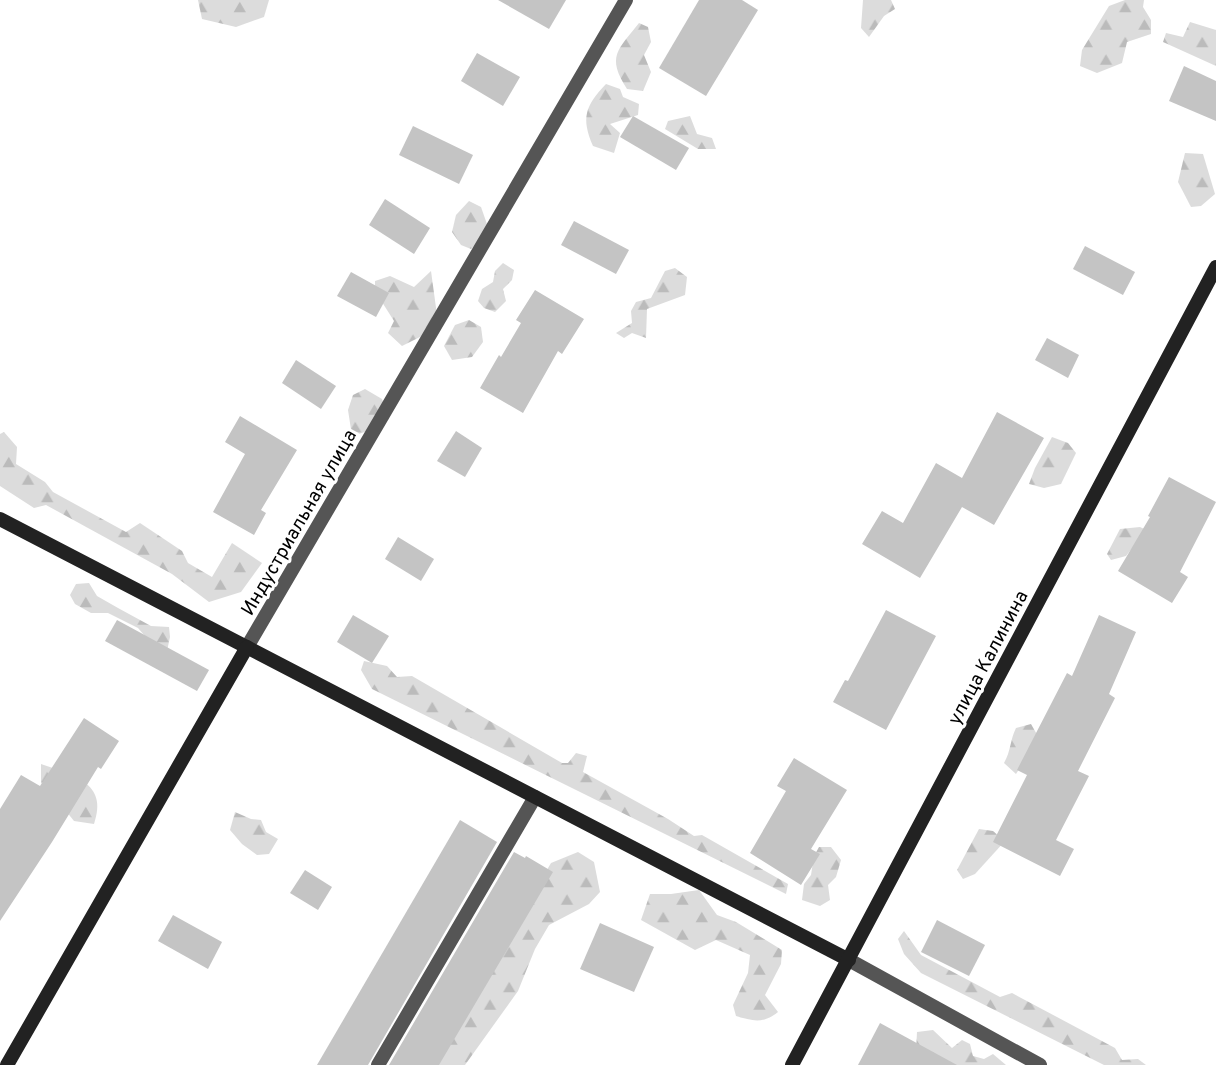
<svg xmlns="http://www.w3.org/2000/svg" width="1216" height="1065" viewBox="0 0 1216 1065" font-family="Overpass,sans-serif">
  <defs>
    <pattern id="forest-firs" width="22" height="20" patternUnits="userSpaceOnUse" patternTransform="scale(1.75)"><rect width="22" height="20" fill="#dcdcdc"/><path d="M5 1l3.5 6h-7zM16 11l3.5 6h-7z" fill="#bbb"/></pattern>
  </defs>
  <rect width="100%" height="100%" fill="#fff"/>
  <g fill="url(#forest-firs)">
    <path d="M 198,0 L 269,0 L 264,17 L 236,27 L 202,19 Z"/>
    <path d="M 863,0 L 891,0 L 895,9 L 884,16 L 869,37 L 861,28 Z"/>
    <path d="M 1125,0 L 1144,0 L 1143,7 L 1151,20 L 1151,34 L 1127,42 L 1122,63 L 1097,73 L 1080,66 L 1082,50 L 1109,6 Z"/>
    <path d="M 1190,22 L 1216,30 L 1216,66 L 1163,42 L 1166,33 L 1183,37 Z"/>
    <path d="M 639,23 L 648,27 L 651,42 L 644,55 L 651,72 L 643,91 L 627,89 C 606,56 618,50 639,23 Z"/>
    <path d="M 606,84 L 620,89 L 623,97 L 639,104 L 638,115 L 610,124 L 620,133 L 614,153 L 593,146 C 581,118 585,106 606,84 Z"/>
    <path d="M 690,116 L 697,134 L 712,138 L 716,149 L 698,149 L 665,129 L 668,121 Z"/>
    <path d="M 1185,153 L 1203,154 L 1215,194 L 1201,206 L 1191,207 L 1178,182 Z"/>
    <path d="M 469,201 L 481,207 L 488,227 L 479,242 L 471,249 L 461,245 L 452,232 L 456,215 Z"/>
    <path d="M 503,263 L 514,270 L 512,280 L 503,289 L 506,301 L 495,312 L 484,308 L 478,301 L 482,289 L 493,282 L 495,271 Z"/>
    <path d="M 675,268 L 687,277 L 685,295 L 647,309 L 646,338 L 632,333 L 624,338 L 616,333 L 632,323 L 631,311 L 636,302 L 651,298 L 665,271 Z"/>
    <path d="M 431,271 L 437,315 L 424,335 L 402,346 L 388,333 L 394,321 L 375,291 L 375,281 L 390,276 L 414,287 Z"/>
    <path d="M 469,320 L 481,327 L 483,342 L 472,357 L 452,360 L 444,346 L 455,325 Z"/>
    <path d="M 365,389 L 382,399 L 389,419 L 368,431 L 352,436 L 348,410 L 353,395 Z"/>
    <path d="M 4,432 L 17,447 L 16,464 L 45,482 L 53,492 L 126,532 L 140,523 L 182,551 L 188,563 L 212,577 L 232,543 L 262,563 L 241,592 L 209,602 L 172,574 L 46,505 L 34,508 L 0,486 L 0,434 Z"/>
    <path d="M 1052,437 L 1068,443 L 1076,453 L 1061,484 L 1044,488 L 1029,484 L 1035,468 Z"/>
    <path d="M 1140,527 L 1178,545 L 1133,547 L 1126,556 L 1111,560 L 1107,554 L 1120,529 Z"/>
    <path d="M 89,583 L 97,596 L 118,608 L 151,626 L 169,627 L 170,637 L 167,651 L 156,649 L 138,628 L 108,613 L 91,613 L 75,604 L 70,595 L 76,584 Z"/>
    <path d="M 364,661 L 387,666 L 397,677 L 412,676 L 562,763 L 568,763 L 576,753 L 587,756 L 583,772 L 668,819 L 694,836 L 702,835 L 788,884 L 786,894 L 372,689 L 361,670 Z"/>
    <path d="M 1031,724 L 1039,738 L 1016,774 L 1004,763 C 1011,751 1010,740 1016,728 Z"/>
    <path d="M 41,764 C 72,775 109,782 94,824 L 74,821 L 66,811 L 66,798 L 41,783 Z"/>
    <path d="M 235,812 L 251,819 L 261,820 L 266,832 L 278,839 L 269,854 L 257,855 L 242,844 L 230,830 Z"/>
    <path d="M 979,829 L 993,831 L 1005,841 L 975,874 L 963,879 L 957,870 Z"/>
    <path d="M 819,847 L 831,847 L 841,860 L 836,877 L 828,885 L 830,900 L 820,906 L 802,900 L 804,884 L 811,875 L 814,856 Z"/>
    <path d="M 578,852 L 594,862 L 600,892 L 589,904 L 549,925 L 535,949 L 518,991 L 465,1065 L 432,1065 L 551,863 Z"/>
    <path d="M 699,890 L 717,915 L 736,922 L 782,950 L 781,964 L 765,995 L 778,1012 C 763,1024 753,1021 736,1016 L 733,1005 L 748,973 L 750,955 L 716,940 L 695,950 L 641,920 L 650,894 L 671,894 Z"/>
    <path d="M 904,931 L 921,955 L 1000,997 L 1012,993 L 1115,1048 L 1122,1060 L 1138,1059 L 1146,1065 L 1104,1065 L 921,973 L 904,954 L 898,939 Z"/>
    <path d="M 933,1030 L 952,1048 L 962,1040 L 970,1044 L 973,1056 L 984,1059 L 993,1054 L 1006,1065 L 942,1065 L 916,1051 L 917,1032 Z"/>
  </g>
  <g fill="#c4c4c4">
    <path d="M 498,0 L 566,0 L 549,29 Z"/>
    <path d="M 699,0 L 742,0 L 758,10 L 706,96 L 659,68 Z"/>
    <path d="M 477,53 L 520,77 L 503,106 L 461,81 Z"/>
    <path d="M 1184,66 L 1216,81 L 1216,121 L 1169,101 Z"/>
    <path d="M 633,116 L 689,148 L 676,170 L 620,137 Z"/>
    <path d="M 413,126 L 473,155 L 459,184 L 399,155 Z"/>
    <path d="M 385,199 L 430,228 L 414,254 L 369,225 Z"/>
    <path d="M 574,221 L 629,250 L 616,274 L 561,245 Z"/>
    <path d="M 1085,246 L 1135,272 L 1123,295 L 1073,269 Z"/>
    <path d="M 351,272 L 389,293 L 376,317 L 337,296 Z"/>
    <path d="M 535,290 L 584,319 L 562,354 L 558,351 L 523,413 L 480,388 L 499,355 L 501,357 L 521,323 L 516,320 Z"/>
    <path d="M 1047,338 L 1079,355 L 1068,378 L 1035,360 Z"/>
    <path d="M 296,360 L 336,386 L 321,409 L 282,383 Z"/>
    <path d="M 997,412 L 1044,438 L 994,525 L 962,507 L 920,578 L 862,544 L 882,511 L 903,523 L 936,463 L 962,478 Z"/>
    <path d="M 240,416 L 297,450 L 261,510 L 266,513 L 254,535 L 213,512 L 245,454 L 225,442 Z"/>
    <path d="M 456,431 L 482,448 L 465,477 L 437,461 Z"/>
    <path d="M 1169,477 L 1216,502 L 1180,572 L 1188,577 L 1172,603 L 1118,571 L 1150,517 L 1148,516 Z"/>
    <path d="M 398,537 L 434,559 L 421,581 L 385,559 Z"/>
    <path d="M 886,610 L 936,636 L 886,730 L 833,702 L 845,680 L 848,681 Z"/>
    <path d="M 353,615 L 389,636 L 372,663 L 337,642 Z"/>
    <path d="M 1099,615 L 1136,632 L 1109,694 L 1115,698 L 1078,771 L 1089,776 L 1056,840 L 1074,849 L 1060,876 L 993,842 L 1027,775 L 1017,770 L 1067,673 L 1072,676 Z"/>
    <path d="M 117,620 L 209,670 L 197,691 L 105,641 Z"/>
    <path d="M 84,718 L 119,741 L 101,769 L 98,767 L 52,842 L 0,921 L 0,809 L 21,775 L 40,786 Z"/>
    <path d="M 794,758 L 847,790 L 811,849 L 820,854 L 801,885 L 750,853 L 786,791 L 777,786 Z"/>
    <path d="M 460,820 L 497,842 L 368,1065 L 317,1065 Z"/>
    <path d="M 514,852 L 525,858 L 526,856 L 553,872 L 439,1065 L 389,1065 Z"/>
    <path d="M 305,870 L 332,887 L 318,910 L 290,893 Z"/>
    <path d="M 173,915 L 222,942 L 208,969 L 158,941 Z"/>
    <path d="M 937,920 L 985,945 L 969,976 L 921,952 Z"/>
    <path d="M 600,923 L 654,947 L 634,992 L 580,969 Z"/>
    <path d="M 880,1023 L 957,1065 L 858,1065 Z"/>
  </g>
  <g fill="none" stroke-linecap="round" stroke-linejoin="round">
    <path stroke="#555" stroke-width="14" d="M 378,1065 L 535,797"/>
    <g stroke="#555" stroke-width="14">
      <path d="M 247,647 L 626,0"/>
      <path d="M 849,960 L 1040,1065"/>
    </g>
    <g stroke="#222" stroke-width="14">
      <path d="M 0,519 L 849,960"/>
      <path d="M 7,1065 L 247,647"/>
      <path d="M 792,1065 L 1216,267"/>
    </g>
  </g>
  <g text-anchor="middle" stroke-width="6" stroke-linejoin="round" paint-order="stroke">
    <g font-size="19" fill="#000" stroke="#fff">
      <text transform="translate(298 522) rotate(-60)" y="7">Индустриальная улица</text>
      <text transform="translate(987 657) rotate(-62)" y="7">улица Калинина</text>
    </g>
  </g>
</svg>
